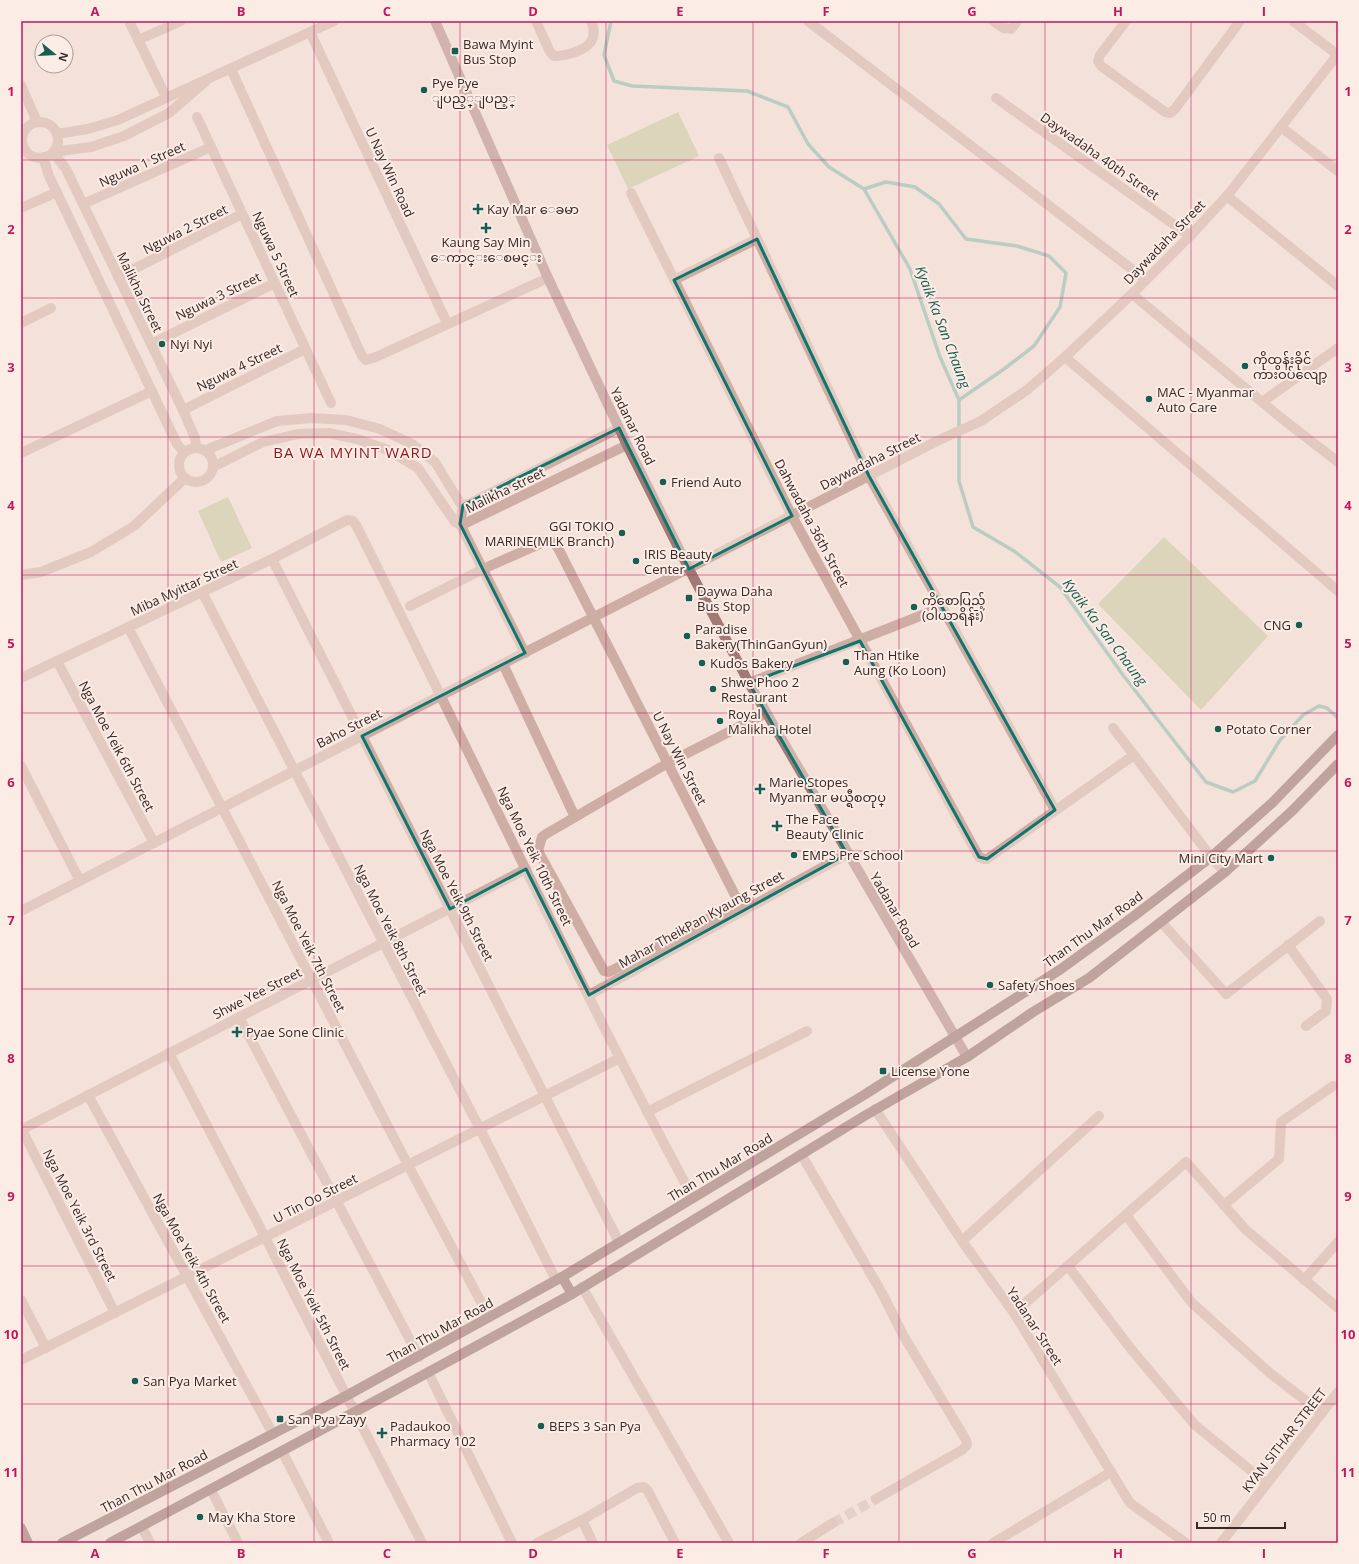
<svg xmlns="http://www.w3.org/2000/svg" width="1359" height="1564" viewBox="0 0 1359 1564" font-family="'Open Sans','Noto Sans Myanmar',sans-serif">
  <rect width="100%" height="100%" fill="#f4e1d9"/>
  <g fill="#c1c598">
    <path d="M 678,112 L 699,156 L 628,189 L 607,145 Z"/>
    <path d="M 228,497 L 252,548 L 221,562 L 198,511 Z"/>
    <path d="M 1164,537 L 1268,636 L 1201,710 L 1098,604 Z"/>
  </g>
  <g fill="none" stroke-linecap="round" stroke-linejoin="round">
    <g stroke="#75b4a7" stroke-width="3.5">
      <path d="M 611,21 L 604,55 L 614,81 L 632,86 L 747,91 L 788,107 L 808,144 L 829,167 L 864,189 L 910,269 L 940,357 L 959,400 L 959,481 L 973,527 L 1014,551 L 1060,587 L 1123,675 L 1206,782 L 1233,792 L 1255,781 L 1280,740 L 1303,715 L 1319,706 L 1327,708 L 1338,718"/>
      <path d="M 864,189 L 886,182 L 915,187 L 939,204 L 966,239 L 1017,246 L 1049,256 L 1066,273 L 1060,307 L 1034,346 L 1004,369 L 959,400"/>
    </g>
    <path stroke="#cebcb5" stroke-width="10" stroke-dasharray="10 5" stroke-linecap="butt" d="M 833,1523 L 876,1499"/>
    <g stroke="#ceada4" stroke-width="10">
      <path d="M 129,21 L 166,97"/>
      <path d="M 536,21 L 550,52 L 554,56 C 566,56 590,50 593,37 C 595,31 593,26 591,21"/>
      <path d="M 808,21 L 1146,280"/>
      <path d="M 993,21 L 1003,28 L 1011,29 L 1017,21"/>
      <path d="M 1126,21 L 1100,55 L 1098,61 L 1101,66 L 1165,112 L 1170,113 L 1175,109 L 1240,21"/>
      <path d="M 1293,21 L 1338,55"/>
      <path d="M 310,32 L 447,323"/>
      <path d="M 138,40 L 181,21"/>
      <path d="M 231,69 L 362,356 L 366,360 L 376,357 L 548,278"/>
      <path d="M 21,85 L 37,122"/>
      <path d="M 996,98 L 1190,236"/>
      <path d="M 197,117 L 331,403"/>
      <circle cx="40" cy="140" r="18"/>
      <path d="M 1281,127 L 1338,171"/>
      <path d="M 57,134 L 88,129 L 118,120 L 334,21"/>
      <path d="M 43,157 L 49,176 L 177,444 L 184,452"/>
      <path d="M 719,158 L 869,476 L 1055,810"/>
      <path d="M 631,193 L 792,516 L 979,857 L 984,859 L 987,859 L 1134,755 L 1211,857 L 1225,872"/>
      <path d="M 1227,196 L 1338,286"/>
      <path d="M 83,204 L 211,147"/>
      <path d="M 21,208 L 57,192"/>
      <path d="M 118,277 L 242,214"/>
      <path d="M 674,280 L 757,239"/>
      <path d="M 1132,294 L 1280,417 L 1338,462"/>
      <path d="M 21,323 L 51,308"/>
      <path d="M 151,344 L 275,283"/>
      <path d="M 1065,357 L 1338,591"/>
      <path d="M 1262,402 L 1338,348"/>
      <path d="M 183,410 L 305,349"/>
      <path d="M 196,447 L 195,438 L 183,410 L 66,169 L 53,152 L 91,147 L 124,136 L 169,113 L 205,82"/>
      <circle cx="196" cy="465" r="17"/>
      <path d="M 206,450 L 277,421 L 311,418 L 346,420 L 380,429 L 412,444 L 435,462 L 460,503 L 463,505 L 469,504 L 619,428"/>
      <path d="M 21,453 L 152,391"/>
      <path d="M 213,467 L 263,442 L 298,434 L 329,433 L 357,439 L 388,450 L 418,468 L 455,522 L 460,524 L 466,523 L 627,445"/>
      <path d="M 463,505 L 460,524 L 525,653"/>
      <path d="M 272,559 L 619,1242"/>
      <path d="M 21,575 L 41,572 L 91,552 L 134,526 L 185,478"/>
      <path d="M 202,592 L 480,1129 L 556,1280"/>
      <path d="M 410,606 L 483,569 L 544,542 C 551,540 554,542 558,548 L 743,911"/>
      <path d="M 128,627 L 408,1165 L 489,1317"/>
      <path d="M 57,661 L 154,843"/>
      <path d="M 503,664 L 575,817"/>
      <path d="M 21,678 L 272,559 L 347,520 L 353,521 L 356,525 C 469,749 574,977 693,1198"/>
      <path d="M 749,683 L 943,607"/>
      <path d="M 1113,728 L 1134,755"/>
      <path d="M 21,766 L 80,881"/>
      <path d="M 739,902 L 613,970 L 608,972 L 604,971 L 538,851 L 542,837 L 546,834 L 668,763 L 766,713"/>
      <path d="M 21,911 L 935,442 L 981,421 L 1027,390 L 1065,357 L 1132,294 L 1190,236 L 1227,196 L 1338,54"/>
      <path d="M 1162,923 L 1226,994 L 1320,921"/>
      <path d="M 1288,945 L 1327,999 L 1326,1011 L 1306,1026"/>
      <path d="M 589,995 L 847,854"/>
      <path d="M 239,1017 L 419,1357"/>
      <path d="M 169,1053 L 265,1237 L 422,1543"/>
      <path d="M 88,1095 L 273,1434"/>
      <path d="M 875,1109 L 962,1241 L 1014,1313 L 1130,1503 L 1186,1543"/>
      <path d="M 647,1112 L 807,1031"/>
      <path d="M 21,1128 L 115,1313"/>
      <path d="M 21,1130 L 526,869"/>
      <path d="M 801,1154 L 882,1293 L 903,1335 L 966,1440 L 967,1445 L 962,1450 L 876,1499"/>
      <path d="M 1224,1205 L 1279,1159 L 1281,1122 L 1333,1086"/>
      <path d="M 1126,1215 L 1192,1303 L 1271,1374 L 1322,1413"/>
      <path d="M 962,1241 L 1099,1116"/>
      <path d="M 1068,1266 L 1131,1349 L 1195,1425 L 1266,1483"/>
      <path d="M 1304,1280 L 1338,1242"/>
      <path d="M 582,1287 L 729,1543"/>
      <path d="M 21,1300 L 46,1348"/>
      <path d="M 1014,1313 L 1186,1162 L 1246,1230 L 1338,1308"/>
      <path d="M 21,1360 L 620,1058"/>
      <path d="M 428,1372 L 512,1543"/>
      <path d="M 282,1451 L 329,1543"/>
      <path d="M 211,1490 L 238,1543"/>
      <path d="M 582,1520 L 593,1543"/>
      <path d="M 142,1527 L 150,1543"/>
      <path d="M 537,1543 L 582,1520 L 637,1488 L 644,1487 L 648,1491 L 675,1543"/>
      <path d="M 801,1543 L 833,1523"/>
      <path d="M 993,1543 L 1111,1472"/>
      <path d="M 1221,1543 L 1338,1392"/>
    </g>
    <path stroke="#a27a75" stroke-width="10" d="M 435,21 L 548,278 L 627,445 L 689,569 L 749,683 L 967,1057"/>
    <g stroke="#7c5956" stroke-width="10">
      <path d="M 562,1277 L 572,1294"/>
      <path d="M 21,1528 L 28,1543"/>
      <path d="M 62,1543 L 346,1396 L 562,1277 L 864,1095 L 1061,969 L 1134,916 L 1211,857 L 1272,803 L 1338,735"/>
      <path d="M 110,1543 L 392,1392 L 572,1294 L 866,1115 L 967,1057 L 1033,1012 L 1089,978 L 1225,872 L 1292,811 L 1338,764"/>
    </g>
  </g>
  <path d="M0 0H1359V1564H0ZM 757,239 L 869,476 L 1055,810 L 987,859 L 979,857 L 860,641 L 749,683 L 847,854 L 589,995 L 526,869 L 450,909 L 362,736 L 525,653 L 460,524 L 463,505 L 619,428 L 689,569 L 792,516 L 674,280 Z" fill="#f4e1d9" fill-opacity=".55" fill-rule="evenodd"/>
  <path fill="none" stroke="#0f766e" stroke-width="3" stroke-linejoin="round" d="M 757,239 L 869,476 L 1055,810 L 987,859 L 979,857 L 860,641 L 749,683 L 847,854 L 589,995 L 526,869 L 450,909 L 362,736 L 525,653 L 460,524 L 463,505 L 619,428 L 689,569 L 792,516 L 674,280 Z"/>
  <path fill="none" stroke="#c2185b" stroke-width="1" stroke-opacity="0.55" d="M 168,21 L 168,1543M 314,21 L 314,1543M 460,21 L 460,1543M 606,21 L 606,1543M 753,21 L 753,1543M 899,21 L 899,1543M 1045,21 L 1045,1543M 1191,21 L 1191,1543M 21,160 L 1338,160M 21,298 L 1338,298M 21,437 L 1338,437M 21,575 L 1338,575M 21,713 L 1338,713M 21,851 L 1338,851M 21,989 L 1338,989M 21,1127 L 1338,1127M 21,1266 L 1338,1266M 21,1404 L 1338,1404"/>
  <g fill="#175e51" stroke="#fbece6" stroke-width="1.5">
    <rect x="451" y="47" width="8" height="8" rx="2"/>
    <circle cx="424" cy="90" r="4"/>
    <path d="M476 203h4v4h4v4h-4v4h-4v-4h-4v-4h4z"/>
    <path d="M484 222h4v4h4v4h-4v4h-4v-4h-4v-4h4z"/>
    <circle cx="162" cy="344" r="4"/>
    <circle cx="1245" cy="366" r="4"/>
    <circle cx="1149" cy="399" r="4"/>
    <circle cx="663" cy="482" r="4"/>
    <circle cx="622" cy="533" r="4"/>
    <circle cx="636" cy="561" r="4"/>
    <rect x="685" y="594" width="8" height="8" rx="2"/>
    <circle cx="914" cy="607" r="4"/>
    <circle cx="1299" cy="625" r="4"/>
    <circle cx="687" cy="636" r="4"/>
    <circle cx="846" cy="662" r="4"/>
    <circle cx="702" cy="663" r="4"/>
    <circle cx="713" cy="689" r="4"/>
    <circle cx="720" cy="721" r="4"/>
    <circle cx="1218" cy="729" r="4"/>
    <path d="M758 783h4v4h4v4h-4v4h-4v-4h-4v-4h4z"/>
    <path d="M775 820h4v4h4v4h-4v4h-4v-4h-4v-4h4z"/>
    <circle cx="794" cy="855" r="4"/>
    <circle cx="1271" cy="858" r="4"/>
    <circle cx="990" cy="985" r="4"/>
    <path d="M235 1026h4v4h4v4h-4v4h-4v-4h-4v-4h4z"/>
    <rect x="879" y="1067" width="8" height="8" rx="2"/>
    <circle cx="135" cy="1381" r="4"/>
    <rect x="276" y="1415" width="8" height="8" rx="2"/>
    <circle cx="541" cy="1426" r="4"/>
    <path d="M380 1427h4v4h4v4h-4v4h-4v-4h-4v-4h4z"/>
    <circle cx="200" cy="1517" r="4"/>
  </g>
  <g text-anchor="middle" stroke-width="4" stroke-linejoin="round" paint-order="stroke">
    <g font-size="13" fill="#382826" stroke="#fbece6" text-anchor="start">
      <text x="463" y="49">Bawa Myint<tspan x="463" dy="15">Bus Stop</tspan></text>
      <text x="432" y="88">Pye Pye<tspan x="432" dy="15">ျပည့္ျပည့္</tspan></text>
      <text x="487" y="214">Kay Mar ေခမာ</text>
      <text x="486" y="247" text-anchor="middle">Kaung Say Min<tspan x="486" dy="15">ေကာင္းေစမင္း</tspan></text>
      <text x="170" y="349">Nyi Nyi</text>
      <text x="1253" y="364">ကိုထွန်းခိုင်<tspan x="1253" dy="15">ကားဝပ်လျော့</tspan></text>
      <text x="1157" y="397">MAC - Myanmar<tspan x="1157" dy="15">Auto Care</tspan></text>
      <text x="671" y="487">Friend Auto</text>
      <text x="614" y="531" text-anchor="end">GGI TOKIO<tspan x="614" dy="15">MARINE(MLK Branch)</tspan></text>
      <text x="644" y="559">IRIS Beauty<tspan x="644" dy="15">Center</tspan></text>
      <text x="697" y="596">Daywa Daha<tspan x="697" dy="15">Bus Stop</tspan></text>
      <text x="922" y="605">ကိုစောပြည့်<tspan x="922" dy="15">(ဝါယာရိန်း)</tspan></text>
      <text x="1291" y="630" text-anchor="end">CNG</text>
      <text x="695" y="634">Paradise<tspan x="695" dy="15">Bakery(ThinGanGyun)</tspan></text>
      <text x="854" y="660">Than Htike<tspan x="854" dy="15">Aung (Ko Loon)</tspan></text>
      <text x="710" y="668">Kudos Bakery</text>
      <text x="721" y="687">Shwe Phoo 2<tspan x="721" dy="15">Restaurant</tspan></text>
      <text x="728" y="719">Royal<tspan x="728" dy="15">Malikha Hotel</tspan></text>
      <text x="1226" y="734">Potato Corner</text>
      <text x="769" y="787">Marie Stopes<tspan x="769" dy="15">Myanmar မယ္ရီစတုပ္</tspan></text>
      <text x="786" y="824">The Face<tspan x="786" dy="15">Beauty Clinic</tspan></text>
      <text x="802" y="860">EMPS Pre School</text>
      <text x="1263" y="863" text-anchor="end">Mini City Mart</text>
      <text x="998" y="990">Safety Shoes</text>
      <text x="246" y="1037">Pyae Sone Clinic</text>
      <text x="891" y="1076">License Yone</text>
      <text x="143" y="1386">San Pya Market</text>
      <text x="288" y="1424">San Pya Zayy</text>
      <text x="390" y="1431">Padaukoo<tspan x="390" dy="15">Pharmacy 102</tspan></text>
      <text x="549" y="1431">BEPS 3 San Pya</text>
      <text x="208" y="1522">May Kha Store</text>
    </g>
    <g font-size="13" fill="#382826" stroke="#fbece6">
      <text transform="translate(1100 156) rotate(35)" y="5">Daywadaha 40th Street</text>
      <text transform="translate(142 164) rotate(-24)" y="5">Nguwa 1 Street</text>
      <text transform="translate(390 172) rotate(65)" y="5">U Nay Win Road</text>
      <text transform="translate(185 229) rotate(-27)" y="5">Nguwa 2 Street</text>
      <text transform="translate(1164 242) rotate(-46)" y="5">Daywadaha Street</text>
      <text transform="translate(276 254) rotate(65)" y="5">Nguwa 5 Street</text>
      <text transform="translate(140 292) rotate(64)" y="5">Malikha Street</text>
      <text transform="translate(218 296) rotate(-26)" y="5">Nguwa 3 Street</text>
      <text transform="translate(239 367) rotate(-26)" y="5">Nguwa 4 Street</text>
      <text transform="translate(633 426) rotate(64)" y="5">Yadanar Road</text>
      <text transform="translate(870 461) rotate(-27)" y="5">Daywadaha Street</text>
      <text transform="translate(505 490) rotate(-26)" y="5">Malikha street</text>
      <text transform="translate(812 523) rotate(62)" y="5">Dahwadaha 36th Street</text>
      <text transform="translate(184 587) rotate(-25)" y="5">Miba Myittar Street</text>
      <text transform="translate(349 728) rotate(-27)" y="5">Baho Street</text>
      <text transform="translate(117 746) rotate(62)" y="5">Nga Moe Yeik 6th Street</text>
      <text transform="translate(680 758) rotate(63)" y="5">U Nay Win Street</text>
      <text transform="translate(535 856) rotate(64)" y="5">Nga Moe Yeik 10th Street</text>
      <text transform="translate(457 895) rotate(63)" y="5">Nga Moe Yeik 9th Street</text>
      <text transform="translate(895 910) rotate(60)" y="5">Yadanar Road</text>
      <text transform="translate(701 919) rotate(-29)" y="5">Mahar TheikPan Kyaung Street</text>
      <text transform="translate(1093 929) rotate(-36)" y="5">Than Thu Mar Road</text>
      <text transform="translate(391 930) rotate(63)" y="5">Nga Moe Yeik 8th Street</text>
      <text transform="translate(309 946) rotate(63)" y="5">Nga Moe Yeik 7th Street</text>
      <text transform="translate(257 993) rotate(-27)" y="5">Shwe Yee Street</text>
      <text transform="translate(720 1167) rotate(-31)" y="5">Than Thu Mar Road</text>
      <text transform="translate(315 1198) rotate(-27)" y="5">U Tin Oo Street</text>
      <text transform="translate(80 1215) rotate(63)" y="5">Nga Moe Yeik 3rd Street</text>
      <text transform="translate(192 1258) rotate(61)" y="5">Nga Moe Yeik 4th Street</text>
      <text transform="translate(314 1304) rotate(63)" y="5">Nga Moe Yeik 5th Street</text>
      <text transform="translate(1035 1326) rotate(57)" y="5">Yadanar Street</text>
      <text transform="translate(440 1330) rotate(-29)" y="5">Than Thu Mar Road</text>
      <text transform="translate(1284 1440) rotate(-52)" y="5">KYAN SITHAR STREET</text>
      <text transform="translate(154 1481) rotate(-28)" y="5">Than Thu Mar Road</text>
    </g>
    <g font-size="14" font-style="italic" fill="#175e51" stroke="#fbece6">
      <text transform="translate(943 327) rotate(69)" y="5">Kyaik Ka San Chaung</text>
      <text transform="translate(1105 632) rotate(53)" y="5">Kyaik Ka San Chaung</text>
    </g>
    <g font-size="15" letter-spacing="1" fill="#901718" stroke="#fbece6">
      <text x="353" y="458">BA WA MYINT WARD</text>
    </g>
  </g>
  <rect width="1359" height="1564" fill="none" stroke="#fbece6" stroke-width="44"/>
  <g transform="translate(54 54) rotate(108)"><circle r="19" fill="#fbece6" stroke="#ad9e99"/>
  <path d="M0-3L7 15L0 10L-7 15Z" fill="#175e51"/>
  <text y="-6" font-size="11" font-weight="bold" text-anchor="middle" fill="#382826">N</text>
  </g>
  <path d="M1197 1522v6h88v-6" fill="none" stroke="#382826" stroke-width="2"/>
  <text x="1203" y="1522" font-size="12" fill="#382826" stroke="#fbece6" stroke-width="3" paint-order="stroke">50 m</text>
  <rect x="22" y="22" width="1315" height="1520" fill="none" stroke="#c2185b" stroke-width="1.5"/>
  <g font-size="13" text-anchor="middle" font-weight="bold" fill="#c2185b">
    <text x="95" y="16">A</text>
    <text x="241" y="16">B</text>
    <text x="387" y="16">C</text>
    <text x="533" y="16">D</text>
    <text x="680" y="16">E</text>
    <text x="826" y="16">F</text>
    <text x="972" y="16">G</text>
    <text x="1118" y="16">H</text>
    <text x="1264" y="16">I</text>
    <text x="11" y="96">1</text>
    <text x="1348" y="96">1</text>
    <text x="11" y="234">2</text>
    <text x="1348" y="234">2</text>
    <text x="11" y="372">3</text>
    <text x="1348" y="372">3</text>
    <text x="11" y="510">4</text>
    <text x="1348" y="510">4</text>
    <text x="11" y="648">5</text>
    <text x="1348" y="648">5</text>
    <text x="11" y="787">6</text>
    <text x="1348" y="787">6</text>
    <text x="11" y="925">7</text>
    <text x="1348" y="925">7</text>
    <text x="11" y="1063">8</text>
    <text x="1348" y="1063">8</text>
    <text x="11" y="1201">9</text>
    <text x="1348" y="1201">9</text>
    <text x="11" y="1339">10</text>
    <text x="1348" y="1339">10</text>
    <text x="11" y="1477">11</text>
    <text x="1348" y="1477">11</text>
    <text x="95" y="1558">A</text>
    <text x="241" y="1558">B</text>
    <text x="387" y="1558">C</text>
    <text x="533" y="1558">D</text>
    <text x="680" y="1558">E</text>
    <text x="826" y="1558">F</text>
    <text x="972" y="1558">G</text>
    <text x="1118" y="1558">H</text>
    <text x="1264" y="1558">I</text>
  </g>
</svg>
